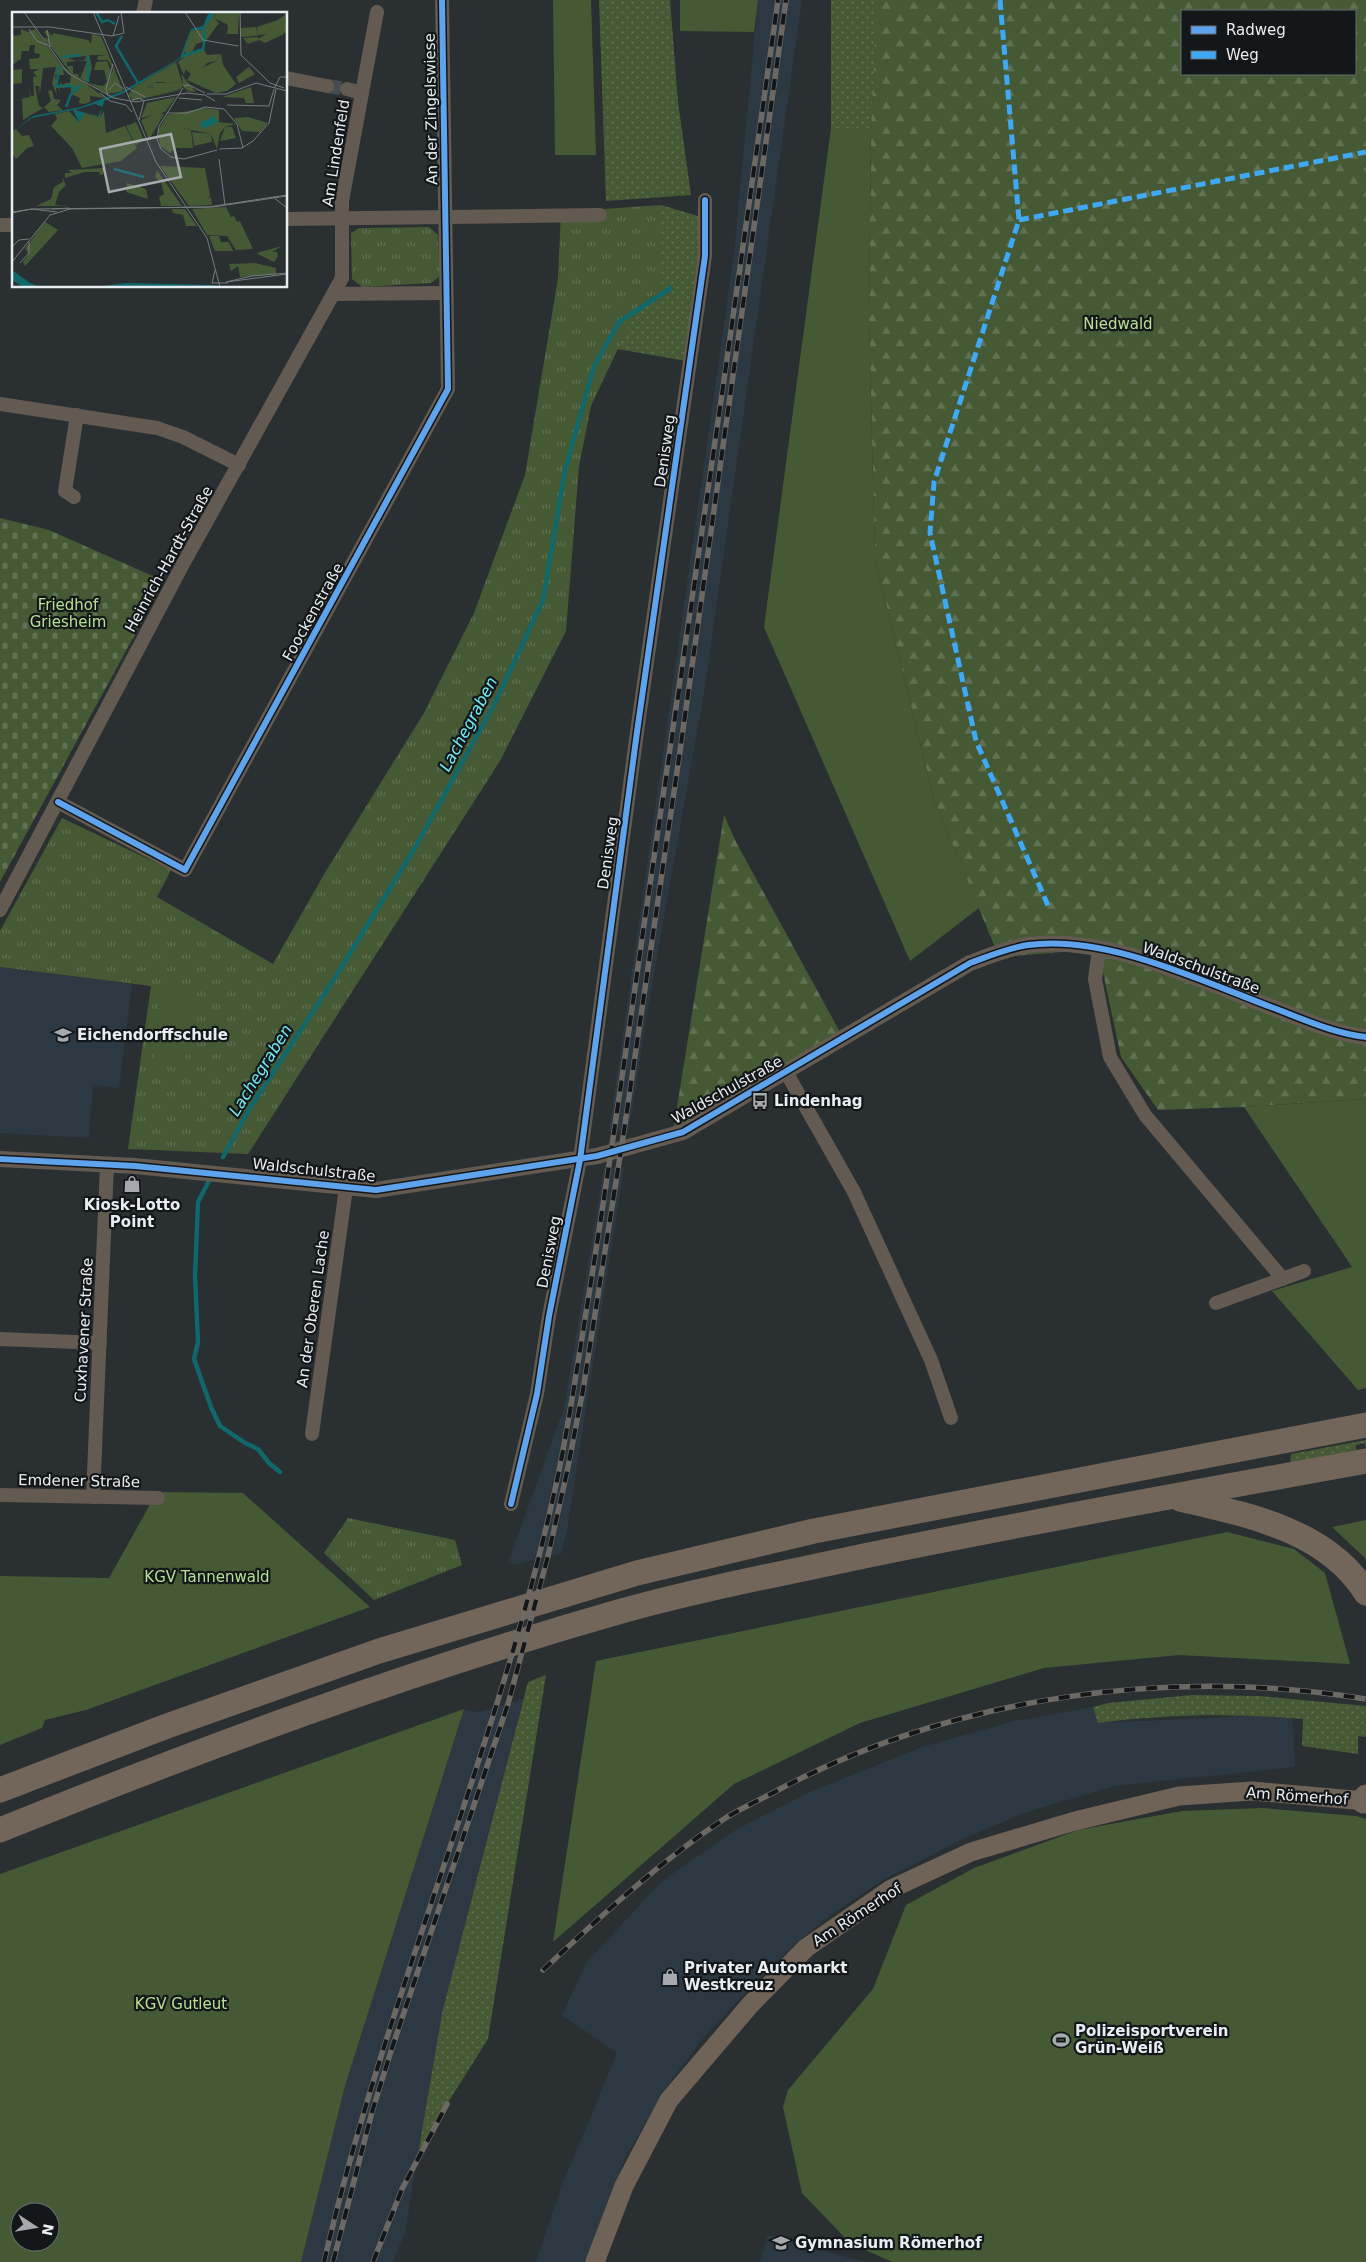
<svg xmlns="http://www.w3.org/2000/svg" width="1366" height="2262" viewBox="0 0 1366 2262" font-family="'DejaVu Sans',sans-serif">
  <defs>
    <pattern id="grass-dots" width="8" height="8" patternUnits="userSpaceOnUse" patternTransform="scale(1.25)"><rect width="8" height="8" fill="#465935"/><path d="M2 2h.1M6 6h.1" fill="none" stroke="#617153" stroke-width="1.8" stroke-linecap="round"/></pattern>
    <pattern id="forest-firs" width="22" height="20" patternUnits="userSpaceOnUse" patternTransform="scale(1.25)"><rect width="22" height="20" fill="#465935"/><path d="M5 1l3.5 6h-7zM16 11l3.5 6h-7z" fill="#617153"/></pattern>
    <pattern id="cemetery-stones" width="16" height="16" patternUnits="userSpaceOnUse" patternTransform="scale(1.25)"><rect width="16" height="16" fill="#465935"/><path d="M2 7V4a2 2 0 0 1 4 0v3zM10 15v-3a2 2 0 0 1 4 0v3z" fill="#617153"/></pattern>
    <pattern id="park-tufts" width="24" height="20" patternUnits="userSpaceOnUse" patternTransform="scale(1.25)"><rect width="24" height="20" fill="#465935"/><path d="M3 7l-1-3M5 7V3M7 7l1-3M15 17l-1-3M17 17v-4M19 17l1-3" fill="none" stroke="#617153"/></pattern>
  </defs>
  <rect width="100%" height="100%" fill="#2a2f32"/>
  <g fill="#2c3942">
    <path d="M 758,0 L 802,0 L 705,687 L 647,1014 L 629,1130 L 609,1132 L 734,253 Z"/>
    <path d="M 0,967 L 132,984 L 119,1088 L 93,1085 L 89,1138 L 0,1133 Z"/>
    <path d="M 624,1167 L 567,1530 L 561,1554 L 516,1564 L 508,1563 L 564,1408 L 604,1168 Z"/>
    <path d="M 523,1699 L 442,2013 L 405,2232 L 393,2262 L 301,2262 L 345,2086 L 464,1709 L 478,1712 Z"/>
    <path d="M 1093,1707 L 1099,1723 L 1292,1714 L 1295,1767 L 1114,1786 L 1024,1813 L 961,1840 L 883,1880 L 832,1914 L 794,1945 L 746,1992 L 700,2042 L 661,2095 L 624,2161 L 586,2262 L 536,2262 L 562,2185 L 617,2053 L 562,2015 L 586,1963 L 662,1881 L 737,1829 L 810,1792 L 922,1747 L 1014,1721 Z"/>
    <path d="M 768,2235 L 825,2251 L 865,2262 L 760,2262 Z"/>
  </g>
  <g fill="url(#grass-dots)">
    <path d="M 599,0 L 670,0 L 678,102 L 691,195 L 606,201 Z"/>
    <path d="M 831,0 L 878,0 L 871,128 L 831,128 Z"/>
    <path d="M 661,205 L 698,216 L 707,290 L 692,362 L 617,349 L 638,306 L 661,290 Z"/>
    <path d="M 1366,1440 L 1366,1448 L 1365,1443 L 1356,1445 L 1356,1450 L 1290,1463 L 1291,1454 Z"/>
    <path d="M 546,1675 L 488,2039 L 447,2104 L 417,2160 L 442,2013 L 528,1682 Z"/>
    <path d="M 1192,1695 L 1259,1696 L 1366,1706 L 1366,1737 L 1358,1736 L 1358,1754 L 1302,1746 L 1303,1719 C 1235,1713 1166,1714 1098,1723 L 1093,1707 L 1108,1703 Z"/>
  </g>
  <g fill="url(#forest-firs)" fill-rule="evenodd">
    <path d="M 877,0 L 1366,0 L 1366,1099 L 1244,1107 L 1158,1110 L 1121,1057 L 1098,949 L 999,957 L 934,800 L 875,559 L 869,321 L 871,128 ZM 1182,11 L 1355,11 L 1355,74 L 1182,74 Z"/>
    <path d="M 724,815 L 736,842 L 841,1034 L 673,1132 Z"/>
  </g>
  <path fill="url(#cemetery-stones)" d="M 0,518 L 49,530 L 164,581 L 0,882 Z"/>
  <g fill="url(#park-tufts)">
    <path d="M 661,205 L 661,290 L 638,306 L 591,406 L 579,466 L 566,631 L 500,761 L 248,1154 L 128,1149 L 151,986 L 0,967 L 0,931 L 62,818 L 171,870 L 157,897 L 273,964 L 326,871 L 424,713 L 474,613 L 525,475 L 558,278 L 561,212 Z"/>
    <path d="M 429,227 L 438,235 L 440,276 L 431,283 L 362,287 L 352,279 L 351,233 L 359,228 Z"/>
    <path d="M 348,1518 L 455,1540 L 462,1565 L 374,1600 L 324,1553 Z"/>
  </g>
  <g fill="#465935" fill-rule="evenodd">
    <path d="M 553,0 L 591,0 L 596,155 L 555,155 Z"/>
    <path d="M 680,0 L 758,0 L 754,32 L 680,31 Z"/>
    <path d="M 831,128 L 871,128 L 869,321 L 875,559 L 934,800 L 979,908 L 910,961 L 764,627 Z"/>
    <path d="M 160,989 L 192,992 L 185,1067 L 153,1064 Z"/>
    <path d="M 1366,1099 L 1366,1388 L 1358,1390 L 1272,1291 L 1352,1267 L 1244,1107 Z"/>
    <path d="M 157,1492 L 243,1493 L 370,1607 L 86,1710 L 45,1720 L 42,1728 L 0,1745 L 0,1576 L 109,1578 Z"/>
    <path d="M 1366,1520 L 1366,1559 L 1332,1527 Z"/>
    <path d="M 1227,1532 L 1294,1549 L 1325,1573 L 1350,1664 L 1179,1655 L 1044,1668 L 860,1723 L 734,1784 L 553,1942 L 596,1661 Z"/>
    <path d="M 464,1709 L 345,2086 L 301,2262 L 0,2262 L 0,1874 ZM 20,2212 L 50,2212 L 50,2242 L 20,2242 Z"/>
    <path d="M 1262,1808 L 1356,1816 L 1366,1819 L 1366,2262 L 892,2262 L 850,2243 L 802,2193 L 783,2107 L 788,2090 L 873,1989 L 906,1905 L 974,1868 L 1078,1830 L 1182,1811 Z"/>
  </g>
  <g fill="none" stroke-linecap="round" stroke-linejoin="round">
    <g stroke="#10686b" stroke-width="4.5">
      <path d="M 223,1157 L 250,1108 L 336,976 L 416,846 L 495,703 L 543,600 L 565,470 L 594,366 L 619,322 L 671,288"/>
      <path d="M 209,1181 L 198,1202 L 195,1276 L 198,1342 L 194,1359 L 211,1407 L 220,1426 L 245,1443 L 258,1449 L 269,1463 L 280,1472"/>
    </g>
    <path stroke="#464c4f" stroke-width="14" stroke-dasharray="14 7" stroke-linecap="butt" d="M 327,86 L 347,89"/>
    <g stroke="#635a51" stroke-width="14">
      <path d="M 143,14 L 146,0"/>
      <path d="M 286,78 L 327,86"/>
      <path d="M 347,89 L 362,93"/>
      <path d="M 286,219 L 600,215"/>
      <path d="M 0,225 L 14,225"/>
      <path d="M 334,294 L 446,293"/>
      <path d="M 0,404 L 157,428 L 183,437 L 239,465"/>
      <path d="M 74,497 L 65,491 L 77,415"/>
      <path d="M 58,802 L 185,870 L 448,389 L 442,0"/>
      <path d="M 0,910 L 183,564 L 342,278 L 342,201 L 377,12"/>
      <path d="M 1099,949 L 1095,979 L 1110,1057 L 1145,1115 L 1283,1279"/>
      <path d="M 786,1072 L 854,1192 L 931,1360 L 951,1418"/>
      <path d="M 1216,1303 L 1304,1271"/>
      <path d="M 0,1339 L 100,1343"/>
      <path d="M 312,1434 L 346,1188"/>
      <path d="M 0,1495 L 158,1498"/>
      <path d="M 93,1497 L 107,1164"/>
      <path d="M 511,1504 L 537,1394 L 549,1316 L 580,1160 L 637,732 L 705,256 L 705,200"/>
    </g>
    <path stroke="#635a51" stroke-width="16" d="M 0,1159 L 135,1166 L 376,1190 L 597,1156 L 683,1132 L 970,963 C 989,956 1008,948 1028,945 C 1108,934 1205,983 1279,1010 C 1307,1021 1337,1034 1366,1037"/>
    <path stroke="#6f6357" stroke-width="19" d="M 595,2262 L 624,2186 L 669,2100 L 750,2005 L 806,1948 L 891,1889 L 971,1852 L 1075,1821 L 1179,1796 L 1252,1791 L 1366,1801"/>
    <g stroke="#726559" stroke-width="25">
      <path d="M 1180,1499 C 1248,1515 1327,1530 1366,1593"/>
      <path d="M 0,1790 L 167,1726 L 379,1651 L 637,1573 L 814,1531 L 1366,1425"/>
      <path d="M 1364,1801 L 1366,1797"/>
      <path d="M 0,1830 C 203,1748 408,1672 618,1612 C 700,1589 785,1573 869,1555 C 1034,1521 1200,1491 1366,1461"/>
    </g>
    <g stroke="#6c6863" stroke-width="5.5">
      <g id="rail">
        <path d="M 543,1970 C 601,1916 658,1863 724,1819 C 741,1808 762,1799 780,1789 C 957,1696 1169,1667 1366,1699"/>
        <path d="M 324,2262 C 386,1994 502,1741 559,1471 C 571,1411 580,1349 590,1288 C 609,1169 626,1051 643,932 C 690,621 734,311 778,0"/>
        <path d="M 333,2262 L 372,2112 L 392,2048 L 508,1704 L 548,1556 L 567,1472 L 583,1390 L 624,1131 L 680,751 L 786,0"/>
        <path d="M 373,2262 L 402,2189 L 447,2104"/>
      </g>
    </g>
    <use href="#rail" stroke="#13171a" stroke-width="4" stroke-dasharray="11" stroke-linecap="butt"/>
    <g stroke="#3fa9f5" stroke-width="5" stroke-dasharray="10 5" stroke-linecap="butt">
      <path d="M 1000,0 L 1019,220 L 934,482 L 930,533 L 976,741 L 1050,910"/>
      <path d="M 1019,220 L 1366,152"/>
    </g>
    <g stroke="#13171a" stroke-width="9">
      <g id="cycleway">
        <path d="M 58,802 L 185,870 L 448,389 L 442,0"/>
        <path d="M 0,1159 L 135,1166 L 376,1190 L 597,1156 L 683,1132 L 970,963 C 989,956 1008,948 1028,945 C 1108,934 1205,983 1279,1010 C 1307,1021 1337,1034 1366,1037"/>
        <path d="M 511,1504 L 537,1394 L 549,1316 L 580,1160 L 637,732 L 705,256 L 705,200"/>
      </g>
    </g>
    <use href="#cycleway" stroke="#60a3ed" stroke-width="6"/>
  </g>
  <defs>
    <g id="school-bare" transform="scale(1.35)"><path d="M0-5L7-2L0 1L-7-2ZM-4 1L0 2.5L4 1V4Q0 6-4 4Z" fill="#a6aaae" stroke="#13171a" stroke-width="2.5" paint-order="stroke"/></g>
    <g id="bus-bare" transform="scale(1.35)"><path d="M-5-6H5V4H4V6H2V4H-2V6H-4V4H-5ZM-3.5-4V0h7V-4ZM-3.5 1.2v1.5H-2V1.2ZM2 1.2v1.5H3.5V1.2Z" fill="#a6aaae" stroke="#13171a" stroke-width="2.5" paint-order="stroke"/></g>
    <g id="shop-bare" transform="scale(1.35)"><path d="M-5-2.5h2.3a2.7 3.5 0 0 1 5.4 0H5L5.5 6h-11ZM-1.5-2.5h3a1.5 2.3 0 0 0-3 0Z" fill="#a6aaae" stroke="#13171a" stroke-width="2.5" paint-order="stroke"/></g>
    <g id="stadium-bare" transform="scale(1.35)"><path d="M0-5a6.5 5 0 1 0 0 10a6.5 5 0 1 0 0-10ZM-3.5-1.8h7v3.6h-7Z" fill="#a6aaae" stroke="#13171a" stroke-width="2.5" paint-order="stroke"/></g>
  </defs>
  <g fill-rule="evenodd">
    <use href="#school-bare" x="63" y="1035"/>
    <use href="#bus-bare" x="760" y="1101"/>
    <use href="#shop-bare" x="132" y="1184"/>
    <use href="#shop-bare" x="670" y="1977"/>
    <use href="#stadium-bare" x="1061" y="2040"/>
    <use href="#school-bare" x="781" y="2243"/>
  </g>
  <g text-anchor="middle" stroke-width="4.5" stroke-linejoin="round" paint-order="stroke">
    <g font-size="15" fill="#e8edf1" stroke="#13171a">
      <text transform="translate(431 109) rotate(-91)" y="5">An der Zingelswiese</text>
      <text transform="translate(336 153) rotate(-81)" y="5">Am Lindenfeld</text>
      <text transform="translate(665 451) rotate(-82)" y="5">Denisweg</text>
      <text transform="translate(169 559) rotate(-61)" y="5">Heinrich-Hardt-Straße</text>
      <text transform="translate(313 612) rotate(-61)" y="5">Foockenstraße</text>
      <text transform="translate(608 853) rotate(-82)" y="5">Denisweg</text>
      <text transform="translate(1201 968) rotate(20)" y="5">Waldschulstraße</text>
      <text transform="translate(727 1090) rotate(-29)" y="5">Waldschulstraße</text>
      <text transform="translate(314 1170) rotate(6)" y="5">Waldschulstraße</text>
      <text transform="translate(549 1252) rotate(-79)" y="5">Denisweg</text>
      <text transform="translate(313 1309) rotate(-82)" y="5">An der Oberen Lache</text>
      <text transform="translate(84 1330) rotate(-87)" y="5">Cuxhavener Straße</text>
      <text transform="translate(79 1481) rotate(1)" y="5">Emdener Straße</text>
      <text transform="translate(1297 1796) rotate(4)" y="5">Am Römerhof</text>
      <text transform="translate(857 1915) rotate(-33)" y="5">Am Römerhof</text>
    </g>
    <g font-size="15" fill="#b7e093" stroke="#13171a">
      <text x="1118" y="329">Niedwald</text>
      <text x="68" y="610">Friedhof<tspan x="68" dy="17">Griesheim</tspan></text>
      <text x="207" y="1582">KGV Tannenwald</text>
      <text x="181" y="2009">KGV Gutleut</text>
    </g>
    <g font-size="15" font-weight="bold" fill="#e8edf1" stroke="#13171a" text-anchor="start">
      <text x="77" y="1040">Eichendorffschule</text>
      <text x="774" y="1106">Lindenhag</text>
      <text x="132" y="1210" text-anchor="middle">Kiosk-Lotto<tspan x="132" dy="17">Point</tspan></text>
      <text x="684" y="1973">Privater Automarkt<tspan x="684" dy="17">Westkreuz</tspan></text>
      <text x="1075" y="2036">Polizeisportverein<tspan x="1075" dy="17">Grün-Weiß</tspan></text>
      <text x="795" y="2248">Gymnasium Römerhof</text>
    </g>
    <g font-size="16" font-style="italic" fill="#71ecf1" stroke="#13171a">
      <text transform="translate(468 724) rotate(-62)" y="6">Lachegraben</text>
      <text transform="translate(260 1070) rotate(-58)" y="6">Lachegraben</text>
    </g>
  </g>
  <g transform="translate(12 12)">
    <rect width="275" height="275" fill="#2a2f32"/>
    <path d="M 9,17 L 16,20 L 23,17 L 49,53 L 93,86 L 78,84 L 78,90 L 72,92 L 67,91 L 68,86 L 59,82 L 59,75 L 47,76 L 49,83 L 46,76 L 44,76 L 45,84 L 40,71 L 44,55 L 31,56 L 28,82 L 27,74 L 23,74 L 27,94 L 31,96 L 11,108 L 10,87 L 1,89 L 0,101 L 0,89 L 18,85 L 17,75 L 19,84 L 22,84 L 21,65 L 25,65 L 21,60 L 27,57 L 18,57 L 17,47 L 27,46 L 28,42 L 22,41 L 23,33 L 18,33 L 17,39 L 10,39 ZM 51,57 L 59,64 L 58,71 L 53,71 L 52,74 L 48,70 L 48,74 L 45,73 L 43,63 L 52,63 ZM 35,18 L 40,24 L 41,21 L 76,28 L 79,32 L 80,22 L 89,24 L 111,79 L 96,82 L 59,61 L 31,25 L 38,27 L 32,20 ZM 77,43 L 96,43 L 86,44 L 85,48 L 96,48 L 101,58 L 97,67 L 99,60 L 95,49 L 84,50 L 82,58 L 92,58 L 95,70 L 91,74 L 76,71 L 80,55 ZM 74,44 L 73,48 L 66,49 L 75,49 L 68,67 L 66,62 L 61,62 L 61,54 L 55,54 L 55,50 L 64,49 L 56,46 ZM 10,57 L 10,71 L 0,72 L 0,58 ZM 169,62 L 184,80 L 171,79 L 176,79 L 170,74 L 140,75 L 135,79 L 138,84 L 154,80 L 169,78 L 121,89 L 116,83 L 122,75 L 136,76 L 145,68 L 144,71 L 171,71 ZM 40,78 L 42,87 L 49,88 L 45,93 L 51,98 L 37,100 L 32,95 L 39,89 L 36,79 ZM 4,117 L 10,124 L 17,123 L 22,134 L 15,136 L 4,147 L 0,141 L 0,120 ZM 33,210 L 46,218 L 13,254 L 11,250 L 17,242 L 13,236 L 18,230 L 23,236 L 37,223 L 29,215 Z" fill="#465935" fill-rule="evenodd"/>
    <path d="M 209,42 L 211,53 L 224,72 L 215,79 L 204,81 L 175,68 L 179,62 L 173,57 L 174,54 L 190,56 L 204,49 ZM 239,75 L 242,91 L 234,91 L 232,86 L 210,85 ZM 57,99 L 67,110 L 72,101 L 88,105 L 92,99 L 94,121 L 113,114 L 125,136 L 109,149 L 70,156 L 60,136 L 39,114 L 45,107 L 43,102 Z" fill="#465935"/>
    <path d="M 115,171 L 134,177 L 136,187 L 114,180 Z" fill="#465935"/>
    <path d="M 203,1 L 202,6 L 207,11 L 194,29 L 184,32 L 177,46 L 166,50 L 173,44 L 173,32 L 179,19 L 191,17 L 196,4 ZM 193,96 L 207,98 L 207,110 L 224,112 L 213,115 L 208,121 L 205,137 L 199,122 L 170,116 L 155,103 ZM 236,105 L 256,111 L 248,120 L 230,119 L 222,106 ZM 50,165 L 54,173 L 47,180 L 43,193 L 57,194 L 24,194 L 39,187 L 42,175 L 51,170 Z" fill="#465935"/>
    <path d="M 204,0 L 227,0 L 226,22 L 215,22 L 216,13 L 202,6 ZM 275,1 L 275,19 L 270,23 L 253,31 L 247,28 L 236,32 L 231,26 L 246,25 L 246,27 L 254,22 L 242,24 L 229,25 L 229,16 L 244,15 L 246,23 L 245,15 L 266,8 ZM 0,21 L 3,24 L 11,22 L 11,25 L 9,47 L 0,53 ZM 186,38 L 192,38 L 195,43 L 209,42 L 204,49 L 195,51 L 188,60 L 180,62 L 174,55 L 172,63 L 166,50 ZM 164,50 L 170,71 L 143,70 L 134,77 L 122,75 ZM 237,55 L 243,62 L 227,71 L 224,65 ZM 156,70 L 170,74 L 169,77 L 138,84 L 130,82 L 131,79 ZM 164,85 L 153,100 L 129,106 L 135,91 ZM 146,101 L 152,102 L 137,128 L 129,108 ZM 155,103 L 168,110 L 170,116 L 179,118 L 181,136 L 163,136 L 158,141 L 148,134 L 146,119 ZM 124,110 L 132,128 L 124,133 L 114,114 ZM 213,115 L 220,115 L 224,126 L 208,129 ZM 180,120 L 199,122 L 200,130 L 182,134 ZM 148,154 L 193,156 L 198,183 L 196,186 L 199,185 L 200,193 L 177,194 ZM 93,156 L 91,162 L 99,161 L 87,163 L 88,160 L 73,160 L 53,166 L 53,161 L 60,161 L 56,158 ZM 145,158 L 151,167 L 170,194 L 149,194 L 147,185 L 152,182 L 149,170 L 143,165 ZM 214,195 L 219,205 L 222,204 L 225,210 L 228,209 L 241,237 L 224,238 L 215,224 L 195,223 L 180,197 ZM 160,197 L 173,197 L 185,214 L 174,214 L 171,203 L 161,201 ZM 36,213 L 42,218 L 23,237 L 18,230 L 29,215 ZM 197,224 L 207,224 L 209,230 L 217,230 L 221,239 L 203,239 ZM 270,234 L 260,240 L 265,240 L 266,244 L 262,250 L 244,241 ZM 243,251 L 264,256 L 264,262 L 228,265 L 226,254 L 219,259 L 217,252 Z" fill="#465935"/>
    <path d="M 204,0 L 191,17 L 179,19 L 171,45 L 112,81 L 92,89 L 88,105 L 73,101 L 67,110 L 61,98 L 20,106 L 0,120 L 21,104 L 69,95 L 111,79 L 168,46 L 179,17 L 191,14 L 196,2 ZM 83,92 L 91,95 L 86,104 L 63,98 ZM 202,104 L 206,110 L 191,117 L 188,111 ZM 0,258 L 18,271 L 28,275 L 11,275 L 0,268 ZM 114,271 L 201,273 L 217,275 L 83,275 Z" fill="#10686b" fill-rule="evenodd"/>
    <path fill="none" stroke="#10686b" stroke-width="2.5" d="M 84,0 L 90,10 L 96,8 L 103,12M 110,24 L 104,34 L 126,71M 171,44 L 191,37 L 193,26 L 191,15M 50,45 L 69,43M 48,54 L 44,74 L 60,74 L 62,78M 76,70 L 76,44M 54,95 L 59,82 L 69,73M 102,157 L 132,165"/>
    <path fill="none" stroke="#767b7e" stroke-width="1" d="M 12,0 L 56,61 L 102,86 L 124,90 L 175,81 L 193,83 L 203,89M 81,0 L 144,150 L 195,226 L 208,275M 173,0 L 191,28 L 226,34M 228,0 L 229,43 L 258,71 L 272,76M 0,15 L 38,15 L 100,24 L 112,21 L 109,0M 17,17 L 25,29 L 35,33M 35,18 L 38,35M 101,24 L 107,4M 172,74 L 177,73 L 193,81M 114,75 L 133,85M 263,75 L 268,65 L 275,65M 171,76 L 147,114 L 145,127 L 149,137 L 159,145 L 172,147 L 205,138M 97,78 L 103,71 L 112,77M 88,81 L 98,89 L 114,93 L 120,100M 195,82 L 214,82 L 244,71 L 275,79M 96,84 L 94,77 L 101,52M 167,86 L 190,88M 120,88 L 127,86 L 132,89 L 127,108M 215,93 L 257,94 L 262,77M 155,101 L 175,101 L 193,95 L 212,97 L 225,112 L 231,136M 207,137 L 230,136 L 241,129 L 257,111 L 264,77M 207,147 L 213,193M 261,185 L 275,196M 40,197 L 57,196M 55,197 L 201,195 L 275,184M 0,200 L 21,197 L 196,195 L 275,183M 0,201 L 19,197 L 45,200M 0,235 L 7,228 L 17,227M 0,250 L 38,203 L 58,197M 8,251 L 17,241 L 17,230M 203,258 L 200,271 L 216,271M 275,261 L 240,264 L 214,270 L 275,262"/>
    <path fill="#a6aaae" fill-opacity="0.15" stroke="#a6aaae" stroke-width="2.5" d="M 159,122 L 169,165 L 97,180 L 88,137 Z"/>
    <rect width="275" height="275" fill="none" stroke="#e8edf1" stroke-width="2.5"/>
  </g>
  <rect x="1181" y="10" width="175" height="65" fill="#13171a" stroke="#686d70"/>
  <rect x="1191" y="26" width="25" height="8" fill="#60a3ed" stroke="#686d70"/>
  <text x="1226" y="35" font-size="15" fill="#e8edf1">Radweg</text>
  <rect x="1191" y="51" width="25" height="8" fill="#3fa9f5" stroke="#686d70"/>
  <text x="1226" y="60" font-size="15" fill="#e8edf1">Weg</text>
  <g transform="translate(35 2227) rotate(102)"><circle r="24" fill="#13171a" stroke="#686d70"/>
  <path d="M0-4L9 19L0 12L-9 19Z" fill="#a6aaae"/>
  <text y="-8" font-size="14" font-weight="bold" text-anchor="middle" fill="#e8edf1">N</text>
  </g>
</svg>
